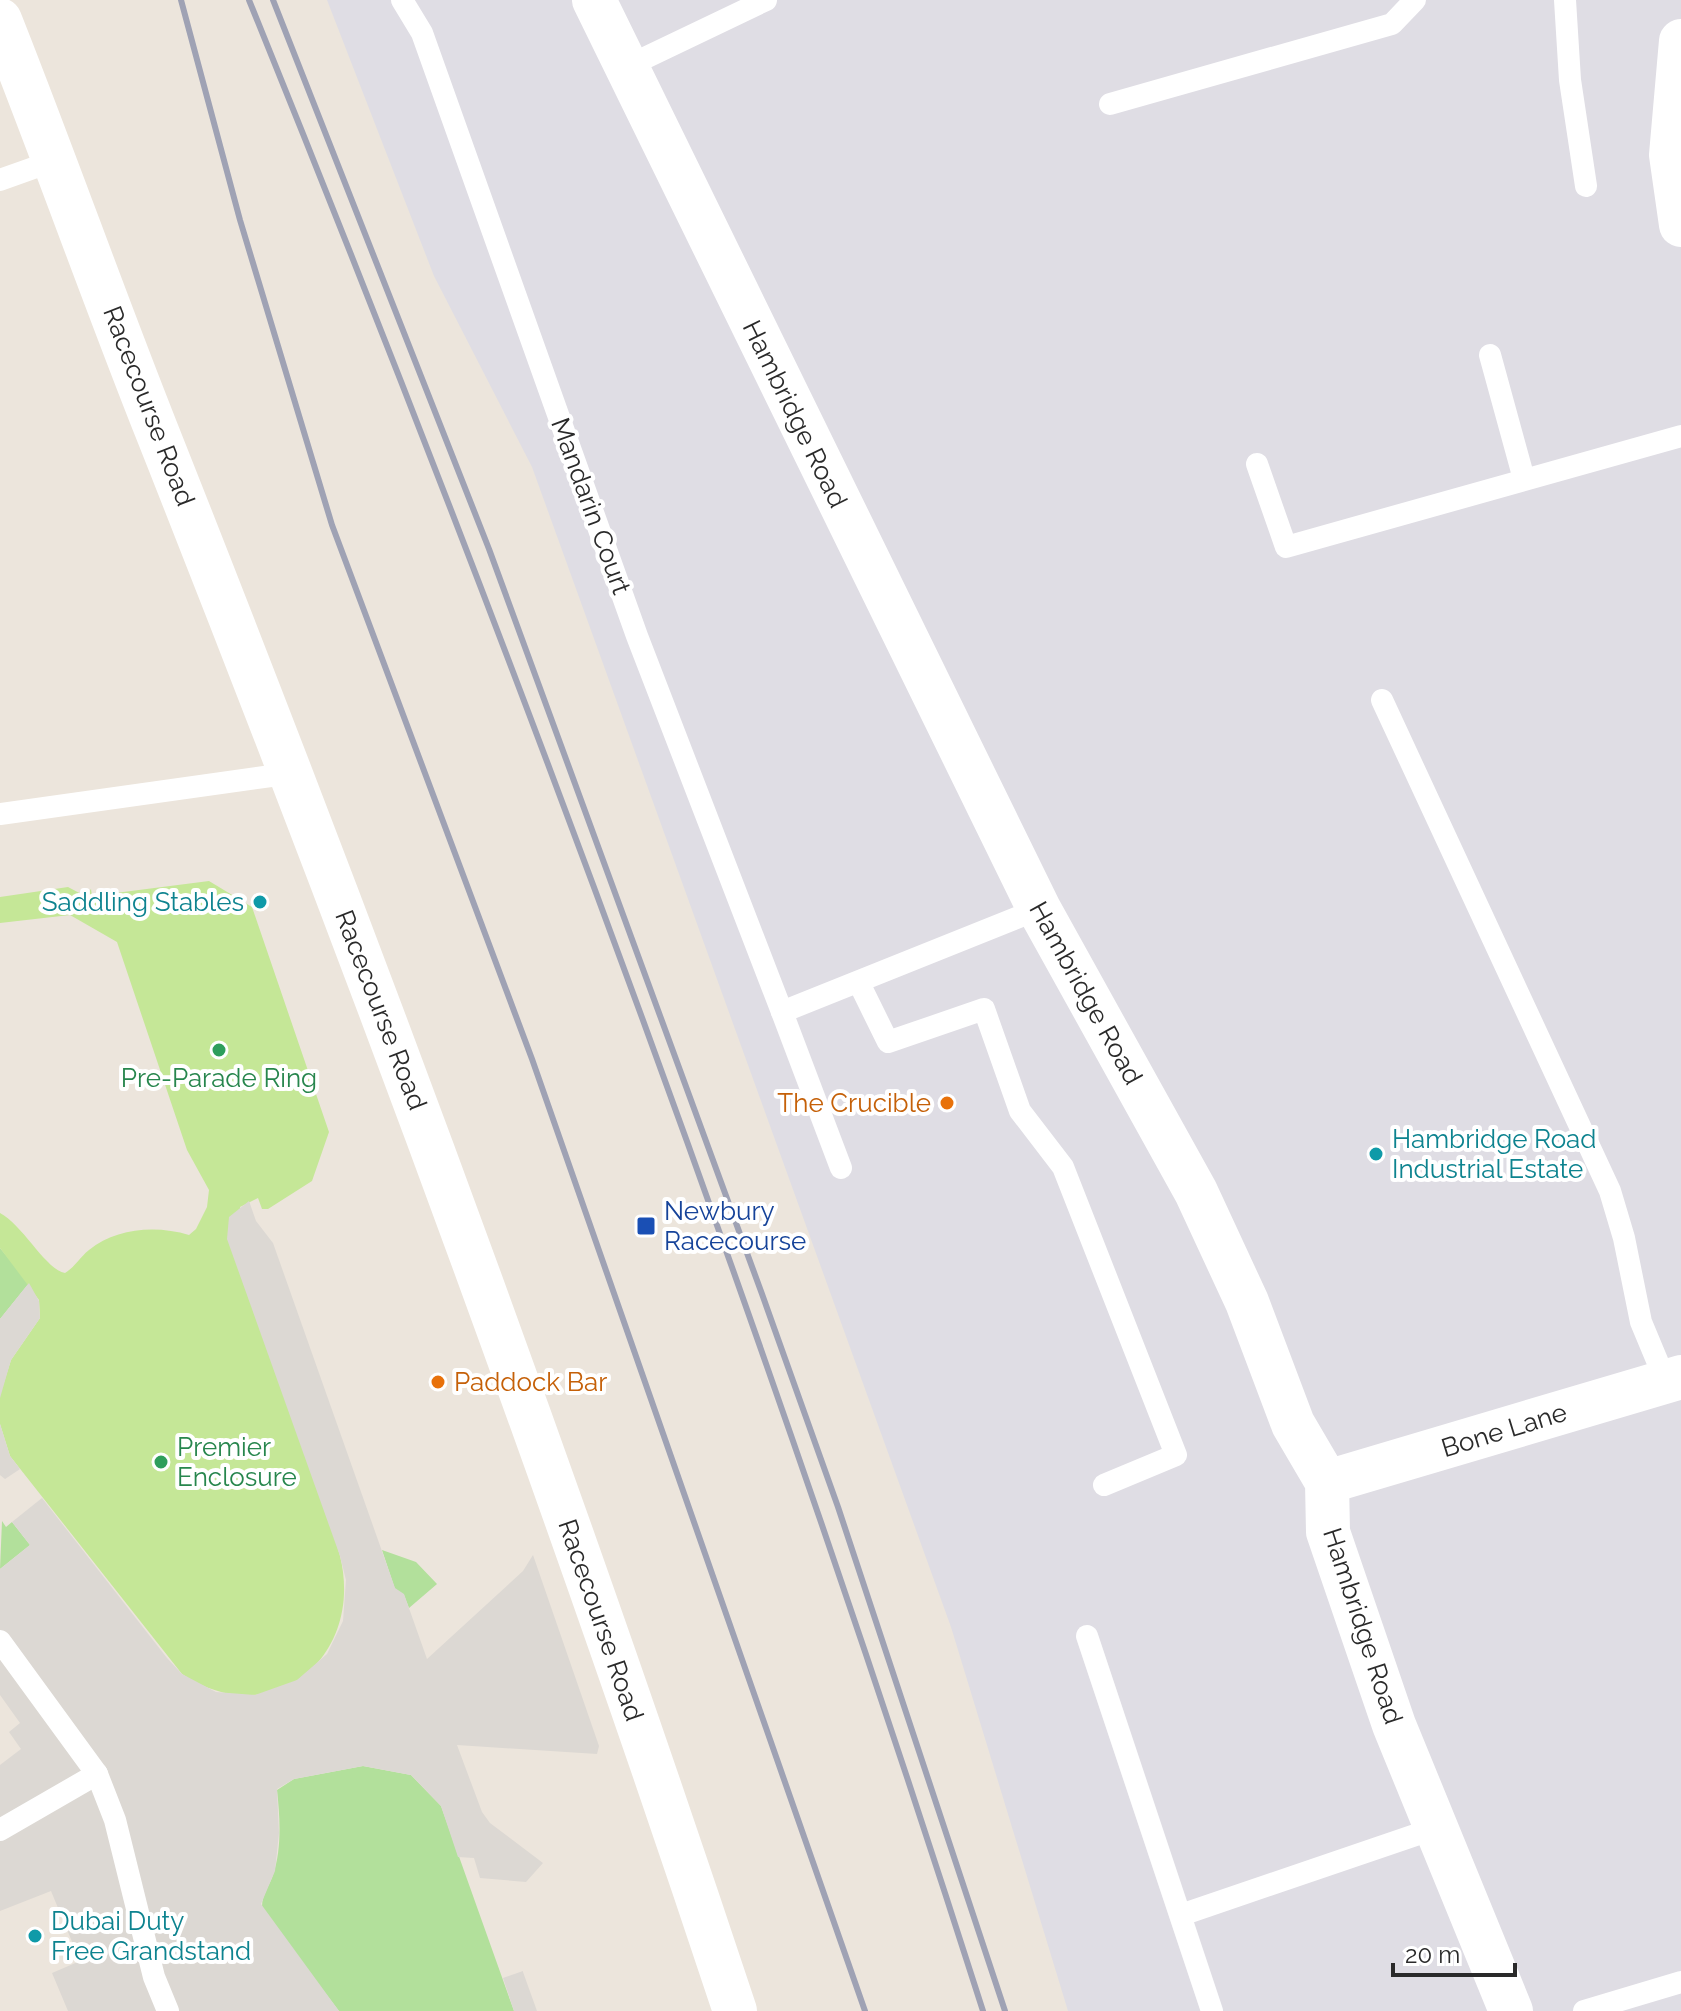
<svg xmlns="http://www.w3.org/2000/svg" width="1681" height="2011" viewBox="0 0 1681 2011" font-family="Raleway,sans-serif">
  <rect width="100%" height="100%" fill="#ece5dc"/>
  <path fill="#dfdde4" d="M 327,0 L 1681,0 L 1681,2011 L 1068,2011 L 951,1627 L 532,467 L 434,276 Z"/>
  <g fill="#b2e09b">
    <path d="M 0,1248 L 29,1283 L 0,1319 Z"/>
    <path d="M 2,1521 L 6,1527 L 12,1522 L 30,1545 L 0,1569 Z"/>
    <path d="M 382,1550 L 416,1562 L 437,1584 L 409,1608 L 404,1595 L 395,1589 Z"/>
    <path d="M 363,1766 L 411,1775 L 441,1806 L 514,2011 L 339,2011 L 263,1912 C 259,1899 269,1887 273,1875 C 282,1849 280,1817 277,1790 L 294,1779 Z"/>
  </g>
  <path fill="#c5e797" d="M 209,881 L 252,907 L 329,1132 L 312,1181 L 268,1209 L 262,1209 L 258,1198 L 240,1207 L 340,1556 C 365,1658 271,1734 182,1674 L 10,1456 L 0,1424 L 0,1395 L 11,1360 L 40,1318 L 39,1300 L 0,1248 L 0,1213 C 23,1225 45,1269 65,1273 C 75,1267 80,1257 89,1250 C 116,1228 156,1225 189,1235 L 196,1229 L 207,1207 L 209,1190 L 187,1150 L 117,942 L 70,915 L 0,923 L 0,897 L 68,887 L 85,896 L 91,889 L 92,896 Z"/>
  <g fill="#dcd8d3">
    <path d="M 249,1201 L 256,1221 L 273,1243 L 395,1588 L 404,1594 L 427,1659 L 523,1571 L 533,1555 L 599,1746 L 597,1754 L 457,1745 L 482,1812 L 490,1823 L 543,1863 L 526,1882 L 480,1878 L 474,1858 L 458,1857 L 441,1806 L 411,1775 L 363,1766 L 294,1779 L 277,1789 L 279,1833 L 275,1871 L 261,1904 L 339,2011 L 68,2011 L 52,1973 L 80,1961 L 51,1891 L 0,1911 L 0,1765 L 21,1749 L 9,1732 L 20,1723 L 0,1695 L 0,1569 L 30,1545 L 12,1522 L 42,1498 L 167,1658 L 182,1674 L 216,1692 L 255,1695 L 297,1680 L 327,1654 L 343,1621 L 346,1580 L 340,1556 L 227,1239 L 229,1217 Z"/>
    <path d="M 29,1283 L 39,1301 L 40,1318 L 11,1360 L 0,1398 L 0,1319 Z"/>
    <path d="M 0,1424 L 10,1456 L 20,1469 L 5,1479 L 0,1475 Z"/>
    <path d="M 523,1971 L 523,1972 L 537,2011 L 514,2011 L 503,1978 Z"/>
  </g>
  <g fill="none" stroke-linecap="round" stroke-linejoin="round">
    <g stroke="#fff" stroke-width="22">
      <path d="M 402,0 L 422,33 L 637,636 L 782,1012 L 1039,909"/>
      <path d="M 1565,0 L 1570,80 L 1586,186"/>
      <path d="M 624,68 L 766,0"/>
      <path d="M 1110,104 L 1392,24 L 1415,0"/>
      <path d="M 0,180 L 56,160"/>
      <path d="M 1490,355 L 1524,479"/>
      <path d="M 1257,464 L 1286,547 L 1681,436"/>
      <path d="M 1382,700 L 1610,1191 L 1624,1238 L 1641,1322 L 1666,1382"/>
      <path d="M 0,814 L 293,773"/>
      <path d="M 859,983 L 888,1042 L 984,1009 L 1020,1111 L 1063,1167 L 1176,1455 L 1104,1485"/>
      <path d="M 782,1012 L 841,1168"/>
      <path d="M 1087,1636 L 1212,2011"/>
      <path d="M 0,1641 L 97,1774 L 115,1820 L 154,1977 L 168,2011"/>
      <path d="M 0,1830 L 97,1774"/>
      <path d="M 1181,1915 L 1436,1828"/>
      <path d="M 1584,2011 L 1681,1982"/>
    </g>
    <g stroke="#fff" stroke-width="44">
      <path d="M 0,20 C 54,156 102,293 156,429 C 363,951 558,1477 735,2011"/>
      <path d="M 1681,41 L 1671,155 L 1681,225"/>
      <path d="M 1327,1482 L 1681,1377"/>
    </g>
    <path stroke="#fff" stroke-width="44" d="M 594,0 L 1039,909 L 1196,1192 L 1247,1302 L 1293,1424 L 1327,1482 L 1328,1532 L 1394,1725 L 1511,2011"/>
    <g stroke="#9fa2b4" stroke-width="6">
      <path d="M 181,0 L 240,220 L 332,525 L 532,1059 L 865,2011"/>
      <path d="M 249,0 C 517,661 766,1331 983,2011"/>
      <path d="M 273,0 L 489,549 L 762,1294 L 838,1507 L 1005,2011"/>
    </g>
  </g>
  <g fill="#0f9aa8" stroke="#fff" stroke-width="3">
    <circle cx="260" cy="902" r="8"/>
    <circle cx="1376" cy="1154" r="8"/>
    <circle cx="35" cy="1936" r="8"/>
  </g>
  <g fill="#2e9e5b" stroke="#fff" stroke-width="3">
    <circle cx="219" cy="1050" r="8"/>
    <circle cx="161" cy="1462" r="8"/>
  </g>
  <g fill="#e8710a" stroke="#fff" stroke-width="3">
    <circle cx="947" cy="1103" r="8"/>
    <circle cx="438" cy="1382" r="8"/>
  </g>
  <rect fill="#1a4fb4" stroke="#fff" stroke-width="3" x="636" y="1216" width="20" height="20" rx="4"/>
  <g text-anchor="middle" stroke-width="8" stroke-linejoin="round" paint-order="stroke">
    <g font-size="26" fill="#2a2a2a" stroke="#fff">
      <text transform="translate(149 406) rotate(69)" y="9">Racecourse Road</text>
      <text transform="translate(795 414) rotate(64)" y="9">Hambridge Road</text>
      <text transform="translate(591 506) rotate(70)" y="9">Mandarin Court</text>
      <text transform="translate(1086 993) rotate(61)" y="9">Hambridge Road</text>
      <text transform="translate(381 1010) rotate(69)" y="9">Racecourse Road</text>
      <text transform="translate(1504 1430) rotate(-17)" y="9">Bone Lane</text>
      <text transform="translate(601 1620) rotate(71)" y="9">Racecourse Road</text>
      <text transform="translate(1363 1626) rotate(72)" y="9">Hambridge Road</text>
    </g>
    <g font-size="26" fill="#0d838f" stroke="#fff" text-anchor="start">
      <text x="244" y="911" text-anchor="end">Saddling Stables</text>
      <text x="1392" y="1148">Hambridge Road<tspan x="1392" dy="30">Industrial Estate</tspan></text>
      <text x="51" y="1930">Dubai Duty<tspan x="51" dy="30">Free Grandstand</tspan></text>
    </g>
    <g font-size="26" fill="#27864d" stroke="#fff">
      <text x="219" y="1087">Pre-Parade Ring</text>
      <text x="177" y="1456" text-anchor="start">Premier<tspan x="177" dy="30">Enclosure</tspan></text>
    </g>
    <g font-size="26" fill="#c56008" stroke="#fff" text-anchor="end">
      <text x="931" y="1112">The Crucible</text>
      <text x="454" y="1391" text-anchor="start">Paddock Bar</text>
    </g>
    <g font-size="26" fill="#164399" stroke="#fff" text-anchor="start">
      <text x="664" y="1220">Newbury<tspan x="664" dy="30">Racecourse</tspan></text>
    </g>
  </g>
  <path d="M1393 1963v12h122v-12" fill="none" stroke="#2a2a2a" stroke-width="4"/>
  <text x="1405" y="1963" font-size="24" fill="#2a2a2a" stroke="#ffffff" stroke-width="6" paint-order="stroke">20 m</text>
</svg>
